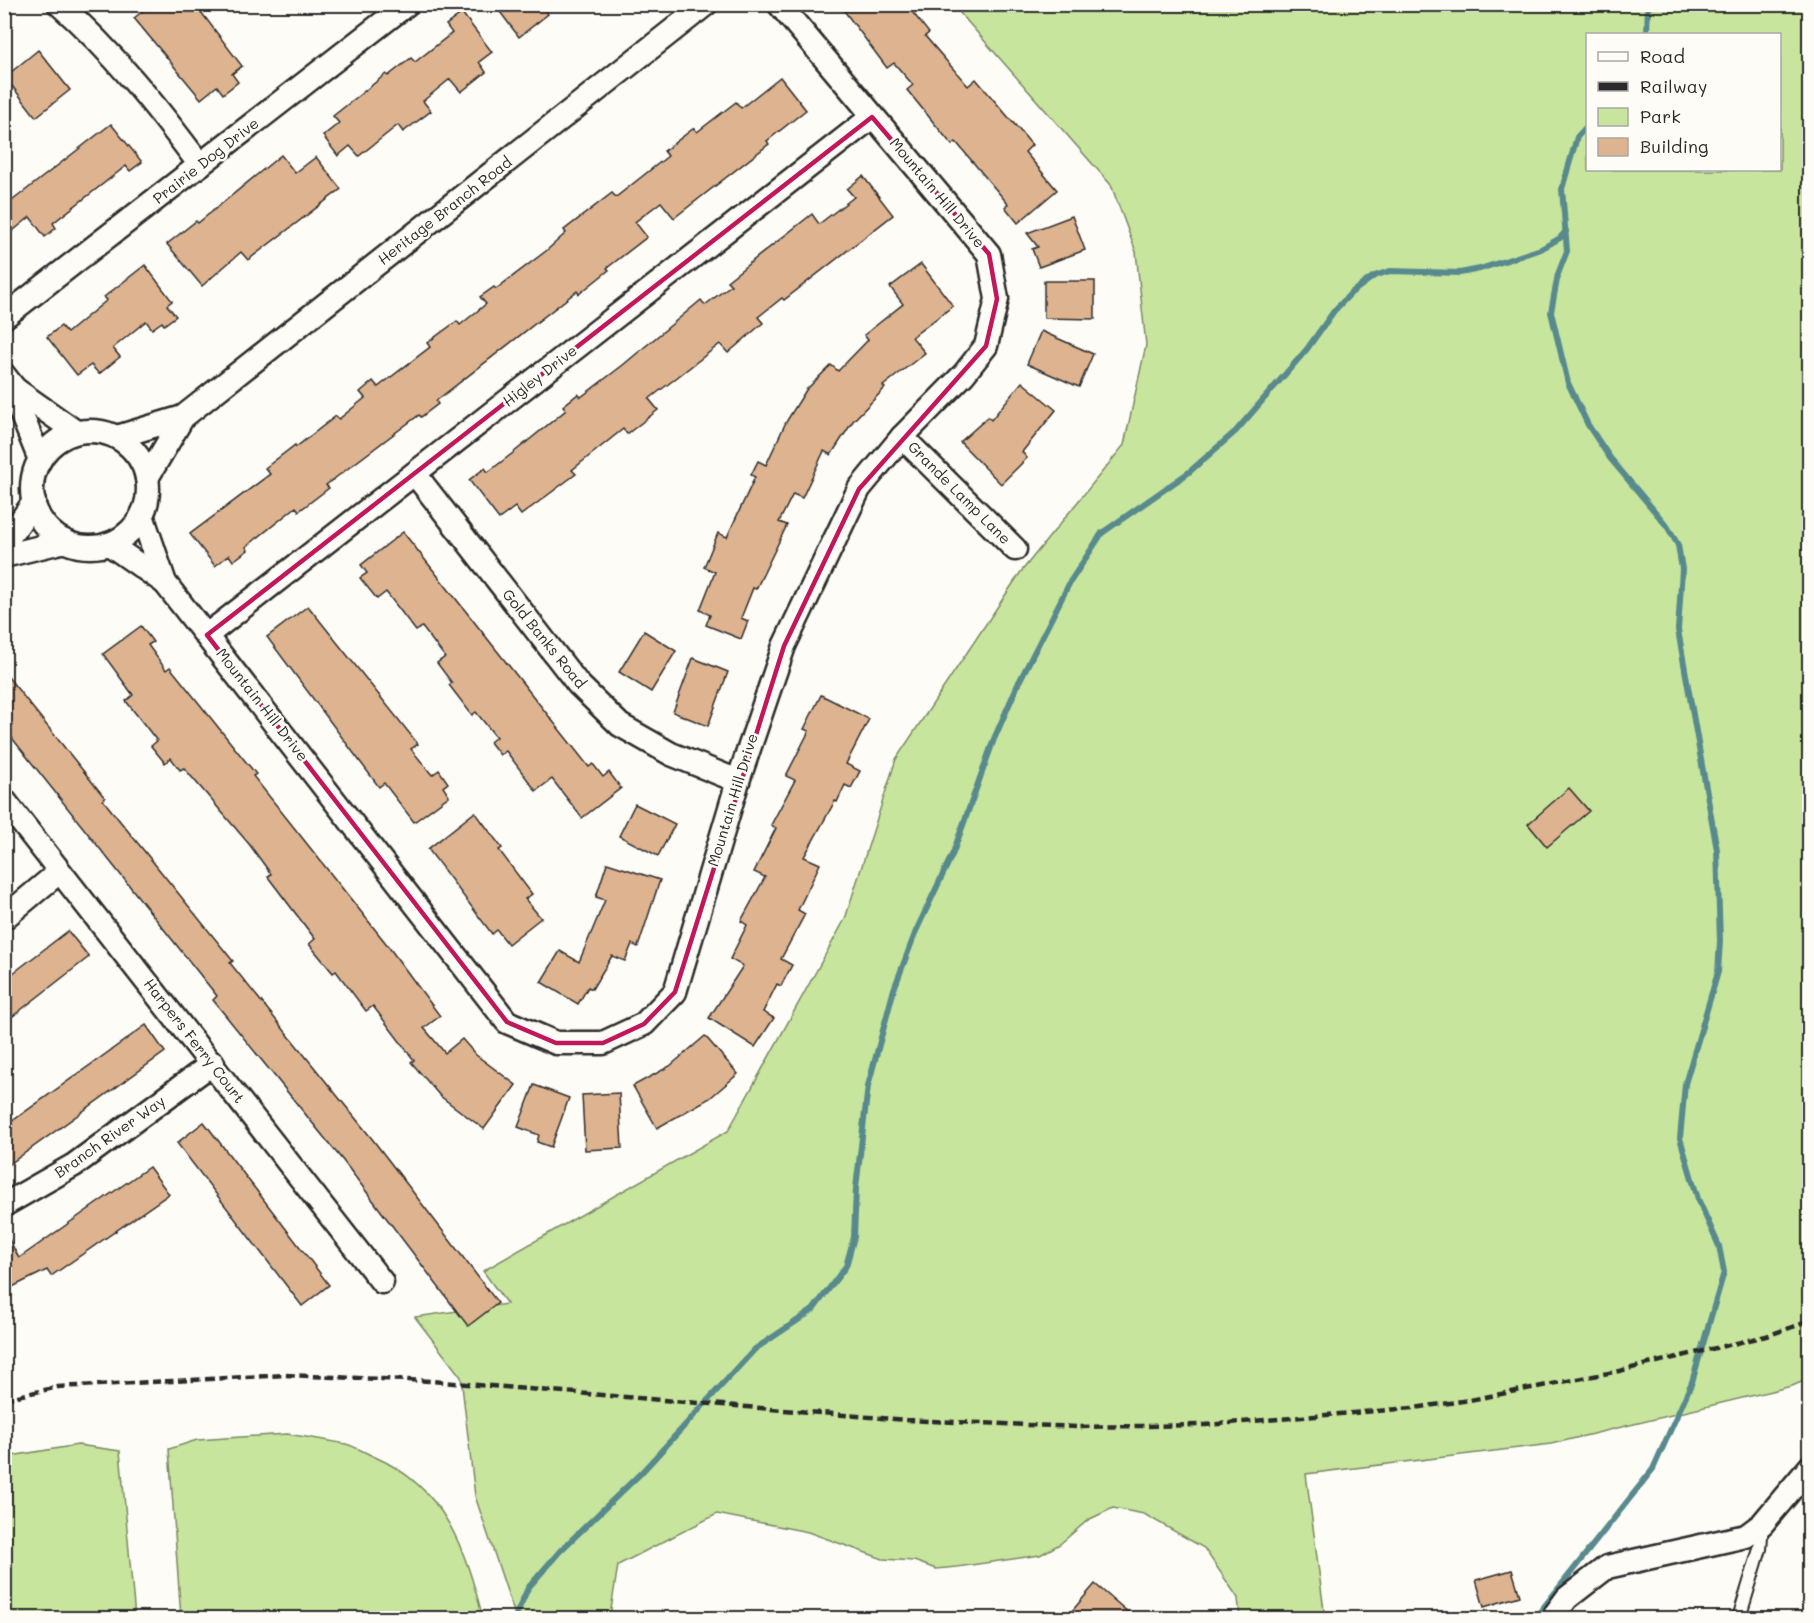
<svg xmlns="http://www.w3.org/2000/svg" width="1814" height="1623" viewBox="0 0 1814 1623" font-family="Mali,sans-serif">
  <rect width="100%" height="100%" fill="#fdfcf7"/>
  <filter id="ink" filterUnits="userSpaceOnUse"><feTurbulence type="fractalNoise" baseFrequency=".0167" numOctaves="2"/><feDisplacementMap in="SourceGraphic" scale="12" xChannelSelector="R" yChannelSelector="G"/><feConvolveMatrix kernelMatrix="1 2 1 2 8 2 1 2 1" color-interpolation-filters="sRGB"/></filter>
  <g filter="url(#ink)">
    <g fill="#c7e59d" stroke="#798864" stroke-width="1.5" fill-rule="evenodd">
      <path d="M 953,5 L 1809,5 L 1809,1379 L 1792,1386 L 1551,1444 L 1306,1474 L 1325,1618 L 1240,1618 L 1238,1598 L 1204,1548 L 1144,1514 L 1113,1508 L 1088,1520 L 1060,1544 L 1040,1555 L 957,1567 L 936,1569 L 914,1561 L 883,1559 L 808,1532 L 717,1514 L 618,1565 L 610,1616 L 607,1618 L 516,1618 L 475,1496 L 461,1377 L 415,1317 L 507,1304 L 483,1271 L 728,1131 L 845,919 L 896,759 L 1020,573 L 1124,445 L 1146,345 L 1136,252 L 1111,185 ZM 1588,34 L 1780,34 L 1780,170 L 1588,170 Z"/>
      <path d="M 287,1434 C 306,1437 326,1440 346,1444 C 356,1447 366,1453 375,1457 C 446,1488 465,1550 483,1618 L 181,1618 L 169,1449 L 197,1440 Z"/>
      <path d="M 78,1445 L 120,1451 L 135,1618 L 5,1618 L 5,1457 Z"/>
    </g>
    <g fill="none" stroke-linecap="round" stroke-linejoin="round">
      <g stroke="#598a8d" stroke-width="6">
        <path d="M 1647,34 L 1648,4"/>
        <path d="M 516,1615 L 528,1588 L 560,1551 L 641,1473 L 755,1349 L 813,1310 L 846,1266 L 854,1237 L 856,1188 L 868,1086 L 894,989 L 916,931 L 953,853 L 994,739 L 1019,682 L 1070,582 L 1102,533 L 1188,473 L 1236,431 L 1307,349 L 1334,311 L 1351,293 L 1374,276 L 1390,271 L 1460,273 L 1480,269 L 1541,249 L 1560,238 L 1566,231"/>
        <path d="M 1535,1618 L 1653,1469 L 1692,1382 L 1724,1272 L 1719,1246 L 1698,1199 L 1680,1138 L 1685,1084 L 1718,972 L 1720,941 L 1717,850 L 1678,630 L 1682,569 L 1678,545 L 1667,526 L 1610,458 L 1588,425 L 1568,383 L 1551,312 L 1558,274 L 1567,251 L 1562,189 L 1577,137 L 1588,125"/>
      </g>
    </g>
    <g fill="#deb38f" stroke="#2b2b2b" stroke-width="1.5">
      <path d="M 152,4 L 195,4 L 242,66 L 232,74 L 238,82 L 223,94 L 217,86 L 201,99 L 134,18 Z"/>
      <path d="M 494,4 L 541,4 L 548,14 L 519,37 Z"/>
      <path d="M 839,4 L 906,4 L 929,33 L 925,36 L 968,86 L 976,79 L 1032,145 L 1025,152 L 1057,190 L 1018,223 L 1005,207 L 1008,204 L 956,142 L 952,145 L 907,90 L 913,85 L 894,63 L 887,68 Z"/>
      <path d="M 462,13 L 492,52 L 479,62 L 486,72 L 461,92 L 450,79 L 423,101 L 431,111 L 403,132 L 398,125 L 359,156 L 350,146 L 338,156 L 323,136 L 339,123 L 333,116 L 386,74 L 388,76 L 411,58 L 415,62 L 452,33 L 446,25 Z"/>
      <path d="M 38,50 L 70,90 L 36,117 L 5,77 Z"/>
      <path d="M 780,77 L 806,110 L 767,141 L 769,144 L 674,218 L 661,202 L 635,222 L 647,237 L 607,268 L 609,270 L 579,294 L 577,291 L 436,401 L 438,404 L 421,417 L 419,415 L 326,485 L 329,488 L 299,511 L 296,507 L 246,547 L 248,550 L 233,561 L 229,555 L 215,566 L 190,534 L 270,474 L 265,468 L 295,445 L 296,447 L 336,416 L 339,419 L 365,398 L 360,392 L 373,381 L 378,387 L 430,347 L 427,343 L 457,321 L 460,325 L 486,304 L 480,297 L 494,287 L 496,289 L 546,251 L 566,233 L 564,230 L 612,193 L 616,197 L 668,156 L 664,151 L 694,128 L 697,132 L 736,102 L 741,108 Z"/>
      <path d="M 111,124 L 142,162 L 130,171 L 126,166 L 53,223 L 56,228 L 45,237 L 30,217 L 4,238 L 4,207 Z"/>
      <path d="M 281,155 L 295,173 L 316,157 L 341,189 L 248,260 L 241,252 L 202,286 L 167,244 L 196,221 L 198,223 Z"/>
      <path d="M 863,176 L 893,215 L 784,300 L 782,298 L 758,317 L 763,323 L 728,353 L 720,344 L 649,399 L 658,410 L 627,434 L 623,429 L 572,470 L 576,474 L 521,515 L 515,507 L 499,519 L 469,480 L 485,468 L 488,472 L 513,453 L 566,410 L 563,406 L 578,394 L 581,397 L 623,365 L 701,300 L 705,305 L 731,285 L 727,281 L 812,214 L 819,224 L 854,197 L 847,189 Z"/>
      <path d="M 1072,216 L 1085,250 L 1039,267 L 1032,249 L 1038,247 L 1027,233 Z"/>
      <path d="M 921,264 L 953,306 L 912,337 L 925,353 L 883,386 L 885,388 L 853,421 L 831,455 L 824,451 L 802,498 L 793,494 L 779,522 L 787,525 L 756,589 L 753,588 L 741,618 L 748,621 L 741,639 L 706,625 L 710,615 L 700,610 L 715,572 L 704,567 L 718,533 L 727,537 L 755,477 L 751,475 L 758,461 L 766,465 L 786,422 L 806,390 L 831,365 L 838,371 L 868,340 L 864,335 L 903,304 L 890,287 Z"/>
      <path d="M 145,265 L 172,301 L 167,305 L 176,316 L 164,325 L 162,322 L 152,329 L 146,321 L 113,348 L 120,357 L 99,374 L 91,365 L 77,375 L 47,337 L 61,326 L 67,333 L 107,300 L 104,297 Z"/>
      <path d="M 1044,281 L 1095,281 L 1095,319 L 1044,318 Z"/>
      <path d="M 1041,331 L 1093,354 L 1079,387 L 1027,364 Z"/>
      <path d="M 1022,382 L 1056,410 L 1022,452 L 1027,458 L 1001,484 L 960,442 L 988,417 L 991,420 Z"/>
      <path d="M 403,532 L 589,767 L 593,764 L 603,777 L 609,772 L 621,788 L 582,818 L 552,779 L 536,791 L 506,751 L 500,755 L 490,742 L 496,737 L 476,712 L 472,715 L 449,685 L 452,683 L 437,663 L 445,657 L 422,627 L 416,631 L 386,592 L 377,599 L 360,578 L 367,573 L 361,565 Z"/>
      <path d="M 308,606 L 418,744 L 411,749 L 432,775 L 439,770 L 448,783 L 443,787 L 449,796 L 414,822 L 384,783 L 379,787 L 267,637 Z"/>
      <path d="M 141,626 L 153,642 L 148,645 L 166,670 L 170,667 L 242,757 L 256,774 L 253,776 L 385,942 L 440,1016 L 424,1028 L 445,1053 L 462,1039 L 476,1055 L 516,1085 L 484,1129 L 440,1096 L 411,1062 L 414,1060 L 373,1006 L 366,1011 L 336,971 L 333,973 L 309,944 L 315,939 L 268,877 L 271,874 L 249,844 L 184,768 L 180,770 L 171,758 L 165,763 L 151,746 L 157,741 L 126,701 L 133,695 L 103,654 Z"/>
      <path d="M 644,631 L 676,651 L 651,692 L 619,672 Z"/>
      <path d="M 693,658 L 728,672 L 708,726 L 673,712 Z"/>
      <path d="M 4,672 L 105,798 L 103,800 L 233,961 L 230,963 L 373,1140 L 498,1303 L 468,1326 L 344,1162 L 213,1000 L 217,996 L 4,728 Z"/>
      <path d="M 821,695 L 869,719 L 846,764 L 860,771 L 851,788 L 845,785 L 837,802 L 835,801 L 804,857 L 820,864 L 798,910 L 805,914 L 781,959 L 792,965 L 781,986 L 777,984 L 763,1012 L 774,1018 L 755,1047 L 709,1018 L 743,966 L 730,959 L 747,925 L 741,921 L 765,877 L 754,872 L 776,828 L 771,825 L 795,780 L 786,776 L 809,731 L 804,729 Z"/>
      <path d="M 1569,788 L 1589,811 L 1547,847 L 1528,824 Z"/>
      <path d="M 635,804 L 675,824 L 658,856 L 619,836 Z"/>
      <path d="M 475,812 L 502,848 L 499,850 L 532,894 L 525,899 L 541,918 L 508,944 L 497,930 L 492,934 L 428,849 Z"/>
      <path d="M 607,863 L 660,880 L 638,947 L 632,944 L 625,961 L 612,956 L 592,989 L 588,987 L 578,1004 L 541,982 L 560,951 L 579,962 L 605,900 L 596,897 Z"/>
      <path d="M 68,931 L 89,957 L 4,1023 L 4,980 Z"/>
      <path d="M 146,1025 L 165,1052 L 4,1168 L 4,1127 Z"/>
      <path d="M 705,1036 L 738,1074 L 710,1098 L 657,1128 L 633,1086 L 670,1066 Z"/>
      <path d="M 534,1085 L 569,1098 L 551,1147 L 537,1142 L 539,1135 L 518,1127 Z"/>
      <path d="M 619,1093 L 622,1148 L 585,1150 L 582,1095 Z"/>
      <path d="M 204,1122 L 329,1285 L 302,1306 L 177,1143 Z"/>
      <path d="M 149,1167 L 169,1194 L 51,1276 L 47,1270 L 4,1291 L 4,1230 L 19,1258 Z"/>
      <path d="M 1512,1570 L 1520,1596 L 1484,1607 L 1476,1580 Z"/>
      <path d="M 1095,1584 L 1135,1618 L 1066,1618 Z"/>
    </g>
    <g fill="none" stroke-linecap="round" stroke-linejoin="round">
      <g stroke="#2b2b2b" stroke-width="16">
        <path id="service" d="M 1739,1618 L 1760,1549 L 1762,1524"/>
      </g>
      <g stroke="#2b2b2b" stroke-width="27">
        <g id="minor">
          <path d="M 59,4 C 113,52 157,107 200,165"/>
          <path d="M 4,317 L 407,4"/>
          <path d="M 4,375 L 15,389 L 76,432"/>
          <path d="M 15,389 L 21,413 L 40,460"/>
          <circle cx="90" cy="489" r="58"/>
          <path d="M 117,437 L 183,417"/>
          <path d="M 902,437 L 1015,549"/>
          <path d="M 415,474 L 578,684 L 620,725 L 671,754 L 738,781"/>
          <path d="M 147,478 L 183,417 L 706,4"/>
          <path d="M 142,515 L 165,583"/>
          <path d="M 4,544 L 34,502"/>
          <path d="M 109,544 L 165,583 L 507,1022 L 556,1043 L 603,1043 L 644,1024 L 675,992 L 738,781 L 784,646 L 859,489 L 902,437 L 964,374 L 986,346 L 997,299 L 989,254 L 779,4"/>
          <path d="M 4,556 L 65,541"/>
          <path d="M 207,635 L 872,117"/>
          <path d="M 4,800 L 382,1282"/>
          <path d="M 4,918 L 59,872"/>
          <path d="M 4,1205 L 74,1165 L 213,1063"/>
          <path d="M 1555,1618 L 1556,1613 L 1567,1598 L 1607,1567 L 1746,1536 L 1762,1524 L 1810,1467"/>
        </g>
      </g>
      <use href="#service" stroke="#fdfcf7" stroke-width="12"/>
      <use href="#minor" stroke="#fdfcf7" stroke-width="22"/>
      <path stroke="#2b2b2b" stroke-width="4.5" stroke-dasharray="9 4.5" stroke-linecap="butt" d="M 4,1399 L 58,1387 L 285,1375 L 430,1381 L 906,1420 L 1078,1427 L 1205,1425 L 1413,1408 L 1470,1400 L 1619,1371 L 1766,1336 L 1810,1321"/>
    </g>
  </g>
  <path fill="none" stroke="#c2185b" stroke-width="4.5" stroke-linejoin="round" d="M 872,117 L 989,254 L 997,299 L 986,346 L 859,489 L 784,646 L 675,992 L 644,1024 L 603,1043 L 556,1043 L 507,1022 L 207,635 Z"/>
  <g text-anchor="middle" stroke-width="5" stroke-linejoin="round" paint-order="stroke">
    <g font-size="15" fill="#2b2b2b" stroke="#fdfcf7">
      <text transform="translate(206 161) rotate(-38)" y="5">Prairie Dog Drive</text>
      <text transform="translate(937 193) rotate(50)" y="5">Mountain Hill Drive</text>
      <text transform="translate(445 211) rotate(-38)" y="5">Heritage Branch Road</text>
      <text transform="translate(540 376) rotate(-38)" y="5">Higley Drive</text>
      <text transform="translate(959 493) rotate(45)" y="5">Grande Lamp Lane</text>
      <text transform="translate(544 639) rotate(51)" y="5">Gold Banks Road</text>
      <text transform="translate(262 705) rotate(52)" y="5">Mountain Hill Drive</text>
      <text transform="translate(733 800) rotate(-73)" y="5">Mountain Hill Drive</text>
      <text transform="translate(194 1041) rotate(52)" y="5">Harpers Ferry Court</text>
      <text transform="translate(110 1137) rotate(-35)" y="5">Branch River Way</text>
    </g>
  </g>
  <rect width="1814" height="1623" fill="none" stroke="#fdfcf7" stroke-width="24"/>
  <rect x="12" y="12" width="1790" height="1599" fill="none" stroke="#2b2b2b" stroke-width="2" filter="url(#ink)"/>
  <rect x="1586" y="33" width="195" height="138" fill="#fdfcf7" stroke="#a9a8a5" stroke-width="1.5"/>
  <rect x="1598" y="52" width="30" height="9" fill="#fdfcf7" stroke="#a9a8a5" stroke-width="1.5"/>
  <text x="1640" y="63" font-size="18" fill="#2b2b2b">Road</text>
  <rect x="1598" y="82" width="30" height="9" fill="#2b2b2b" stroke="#a9a8a5" stroke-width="1.5"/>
  <text x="1640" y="93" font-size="18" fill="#2b2b2b">Railway</text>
  <rect x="1598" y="108" width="30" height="18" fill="#c7e59d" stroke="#a9a8a5" stroke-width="1.5"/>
  <text x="1640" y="123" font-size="18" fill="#2b2b2b">Park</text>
  <rect x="1598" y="138" width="30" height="18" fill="#deb38f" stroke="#a9a8a5" stroke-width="1.5"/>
  <text x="1640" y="153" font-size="18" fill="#2b2b2b">Building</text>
</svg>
